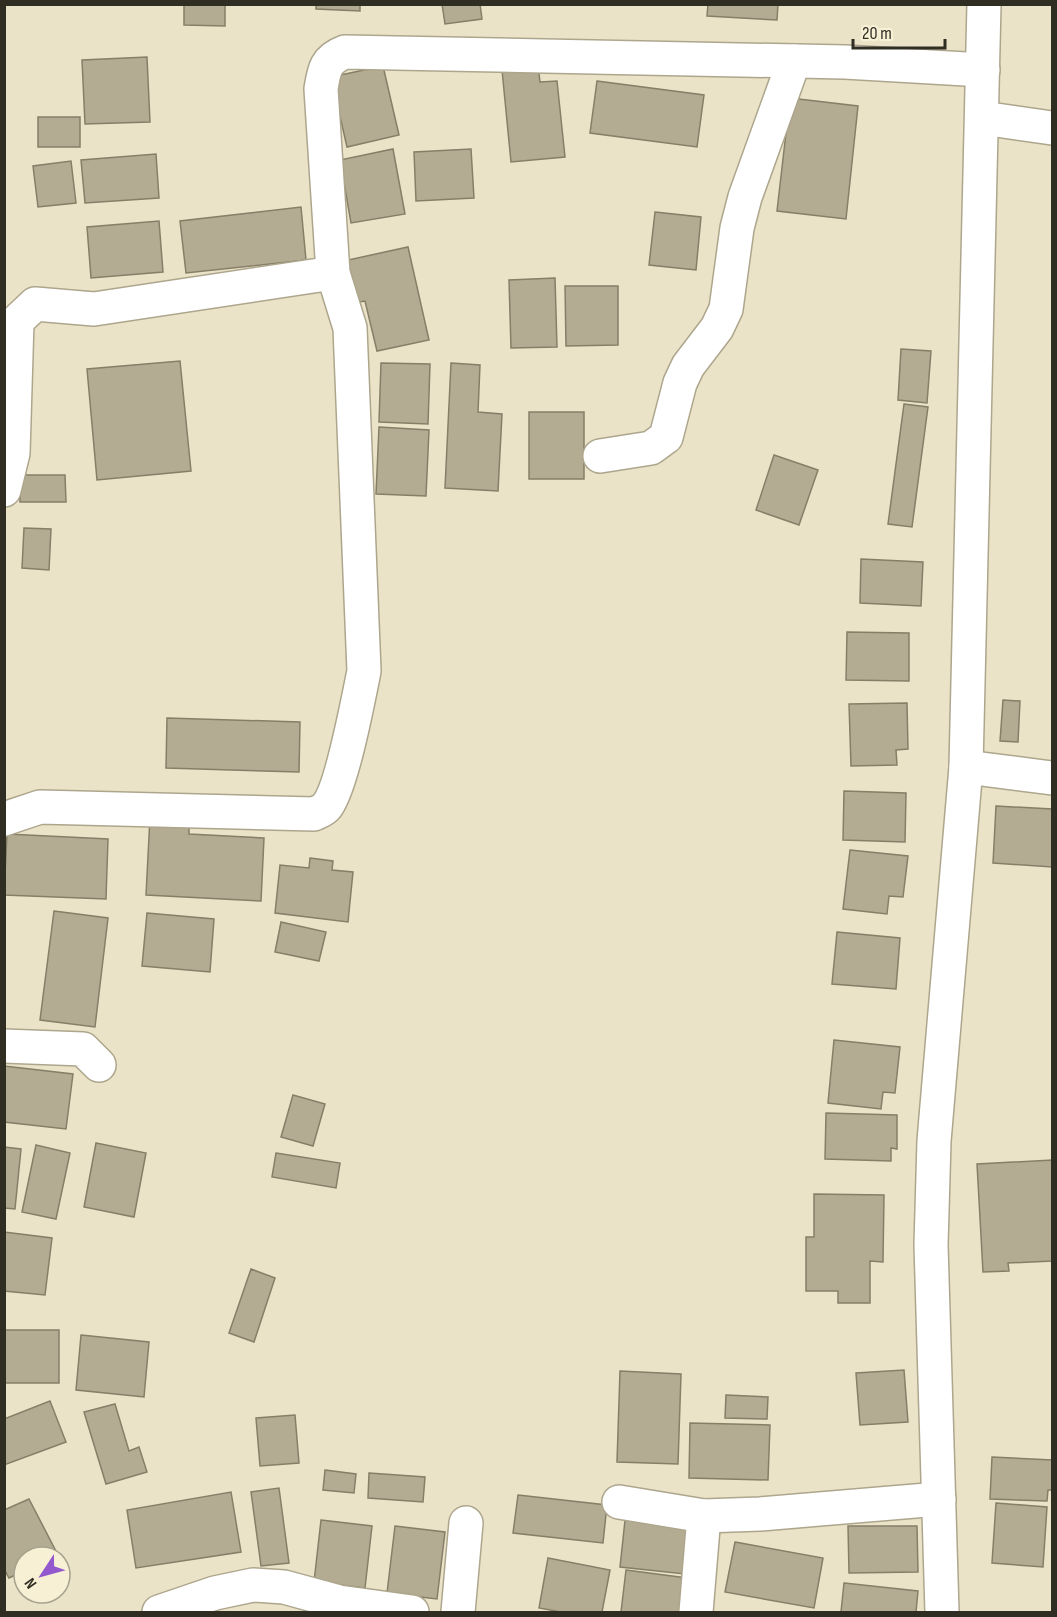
<svg xmlns="http://www.w3.org/2000/svg" width="1057" height="1617" viewBox="0 0 1057 1617" font-family="'Sofia Sans Condensed',sans-serif">
  <rect width="100%" height="100%" fill="#eae3c8"/>
  <g fill="#b3ac93" stroke="#867f68" stroke-width="1.5">
    <path d="M 184,4 L 225,4 L 225,26 L 184,25 Z"/>
    <path d="M 316,4 L 360,4 L 360,11 L 316,9 Z"/>
    <path d="M 442,4 L 480,4 L 482,19 L 445,24 Z"/>
    <path d="M 708,4 L 778,4 L 777,20 L 707,16 Z"/>
    <path d="M 147,57 L 150,122 L 85,124 L 82,60 Z"/>
    <path d="M 538,65 L 540,82 L 557,81 L 565,157 L 511,162 L 502,70 Z"/>
    <path d="M 383,66 L 399,135 L 347,147 L 331,77 Z"/>
    <path d="M 597,81 L 704,95 L 697,147 L 590,133 Z"/>
    <path d="M 790,98 L 858,106 L 846,219 L 777,211 Z"/>
    <rect x="38" y="117" width="42" height="30"/>
    <path d="M 393,149 L 405,214 L 351,223 L 340,160 Z"/>
    <path d="M 471,149 L 474,198 L 416,201 L 414,152 Z"/>
    <path d="M 156,154 L 159,198 L 85,203 L 81,160 Z"/>
    <path d="M 71,161 L 76,203 L 38,207 L 33,166 Z"/>
    <path d="M 301,207 L 306,260 L 186,273 L 180,221 Z"/>
    <path d="M 655,212 L 701,217 L 696,270 L 649,265 Z"/>
    <path d="M 159,221 L 163,272 L 91,278 L 87,227 Z"/>
    <path d="M 408,247 L 429,340 L 377,351 L 365,301 L 348,304 L 339,262 Z"/>
    <path d="M 555,278 L 557,347 L 511,348 L 509,280 Z"/>
    <path d="M 565,286 L 618,286 L 618,345 L 566,346 Z"/>
    <path d="M 901,349 L 931,351 L 927,403 L 898,400 Z"/>
    <path d="M 180,361 L 191,471 L 97,480 L 87,369 Z"/>
    <path d="M 381,363 L 430,364 L 428,424 L 379,422 Z"/>
    <path d="M 451,363 L 480,365 L 478,412 L 502,414 L 498,491 L 445,488 Z"/>
    <path d="M 904,404 L 928,407 L 912,527 L 888,524 Z"/>
    <rect x="529" y="412" width="55" height="67"/>
    <path d="M 379,427 L 429,430 L 426,496 L 376,494 Z"/>
    <path d="M 774,455 L 818,470 L 799,525 L 756,510 Z"/>
    <path d="M 20,475 L 65,475 L 66,502 L 20,502 Z"/>
    <path d="M 24,528 L 51,529 L 49,570 L 22,568 Z"/>
    <path d="M 861,559 L 923,562 L 921,606 L 860,603 Z"/>
    <path d="M 847,632 L 909,633 L 909,681 L 846,680 Z"/>
    <path d="M 1003,700 L 1020,701 L 1018,742 L 1000,741 Z"/>
    <path d="M 907,703 L 908,749 L 896,750 L 897,765 L 851,766 L 849,704 Z"/>
    <path d="M 167,718 L 300,722 L 299,772 L 166,768 Z"/>
    <path d="M 844,791 L 906,793 L 905,842 L 843,840 Z"/>
    <path d="M 996,806 L 1052,809 L 1052,867 L 993,863 Z"/>
    <path d="M 150,817 L 189,819 L 189,834 L 264,838 L 261,901 L 146,895 Z"/>
    <path d="M 7,834 L 108,839 L 106,899 L 4,895 Z"/>
    <path d="M 850,850 L 908,856 L 903,897 L 889,896 L 887,914 L 843,909 Z"/>
    <path d="M 310,858 L 333,861 L 332,870 L 353,872 L 348,922 L 275,913 L 280,865 L 309,868 Z"/>
    <path d="M 54,911 L 108,918 L 95,1027 L 40,1020 Z"/>
    <path d="M 147,913 L 214,919 L 210,972 L 142,966 Z"/>
    <path d="M 281,922 L 326,932 L 319,961 L 275,952 Z"/>
    <path d="M 837,932 L 900,938 L 896,989 L 832,984 Z"/>
    <path d="M 834,1040 L 900,1047 L 895,1093 L 883,1092 L 881,1109 L 828,1103 Z"/>
    <path d="M 4,1066 L 73,1074 L 66,1129 L 4,1122 Z"/>
    <path d="M 293,1095 L 325,1104 L 313,1146 L 281,1137 Z"/>
    <path d="M 826,1113 L 897,1115 L 897,1149 L 891,1148 L 891,1161 L 825,1159 Z"/>
    <path d="M 96,1143 L 146,1153 L 134,1217 L 84,1207 Z"/>
    <path d="M 36,1145 L 70,1153 L 56,1219 L 22,1212 Z"/>
    <path d="M 4,1147 L 21,1149 L 15,1209 L 4,1208 Z"/>
    <path d="M 276,1153 L 340,1163 L 336,1188 L 272,1177 Z"/>
    <path d="M 1052,1160 L 1052,1261 L 1008,1263 L 1009,1271 L 983,1272 L 977,1164 Z"/>
    <path d="M 814,1194 L 884,1195 L 883,1262 L 870,1261 L 870,1303 L 838,1303 L 838,1291 L 806,1291 L 806,1237 L 814,1237 Z"/>
    <path d="M 4,1232 L 52,1238 L 45,1295 L 4,1291 Z"/>
    <path d="M 251,1269 L 275,1278 L 254,1342 L 229,1333 Z"/>
    <rect x="4" y="1330" width="55" height="53"/>
    <path d="M 81,1335 L 149,1342 L 144,1397 L 76,1390 Z"/>
    <path d="M 904,1370 L 908,1422 L 860,1425 L 856,1373 Z"/>
    <path d="M 620,1371 L 681,1374 L 678,1464 L 617,1462 Z"/>
    <path d="M 726,1395 L 768,1397 L 767,1419 L 725,1418 Z"/>
    <path d="M 50,1401 L 66,1442 L 4,1465 L 4,1419 Z"/>
    <path d="M 115,1404 L 129,1451 L 139,1447 L 147,1472 L 106,1484 L 84,1412 Z"/>
    <path d="M 295,1415 L 299,1463 L 260,1466 L 256,1418 Z"/>
    <path d="M 690,1423 L 770,1425 L 768,1480 L 689,1478 Z"/>
    <path d="M 992,1457 L 1052,1460 L 1052,1490 L 1048,1490 L 1047,1501 L 990,1499 Z"/>
    <path d="M 325,1470 L 356,1474 L 354,1493 L 323,1490 Z"/>
    <path d="M 369,1473 L 425,1477 L 423,1502 L 368,1498 Z"/>
    <path d="M 279,1488 L 289,1563 L 261,1566 L 251,1492 Z"/>
    <path d="M 231,1492 L 241,1552 L 136,1568 L 127,1510 Z"/>
    <path d="M 518,1495 L 607,1505 L 603,1543 L 513,1533 Z"/>
    <path d="M 29,1499 L 58,1555 L 24,1557 L 24,1571 L 9,1578 L 4,1569 L 4,1510 Z"/>
    <path d="M 996,1503 L 1047,1507 L 1043,1567 L 992,1563 Z"/>
    <path d="M 626,1511 L 692,1519 L 685,1574 L 620,1567 Z"/>
    <path d="M 321,1520 L 372,1526 L 365,1588 L 314,1582 Z"/>
    <path d="M 395,1526 L 445,1532 L 437,1599 L 387,1593 Z"/>
    <path d="M 848,1526 L 917,1526 L 918,1572 L 849,1573 Z"/>
    <path d="M 735,1542 L 823,1558 L 814,1608 L 725,1592 Z"/>
    <path d="M 548,1558 L 610,1570 L 602,1612 L 561,1612 L 539,1608 Z"/>
    <path d="M 626,1570 L 687,1578 L 683,1612 L 621,1612 Z"/>
    <path d="M 844,1583 L 918,1591 L 916,1612 L 841,1612 Z"/>
  </g>
  <g fill="none" stroke-linecap="round" stroke-linejoin="round">
    <g stroke="#ada68d" stroke-width="36">
      <g id="minor">
        <path d="M 982,118 L 1052,128"/>
        <path d="M 600,456 L 651,448 L 666,437 L 680,383 L 688,366 L 717,328 L 726,309 L 737,228 L 745,197 L 794,61"/>
        <path d="M 4,490 L 13,453 L 17,321 L 35,304 L 94,309 L 333,273"/>
        <path d="M 966,767 L 1052,778"/>
        <path d="M 4,819 L 40,807 L 314,814 C 318,812 324,810 326,807 C 341,791 359,696 364,671 L 350,328 L 333,273 L 321,89 C 324,69 326,59 345,52 L 845,62 L 983,70"/>
        <path d="M 4,1046 L 83,1049 L 99,1065"/>
        <path d="M 619,1502 L 704,1516 L 760,1514 L 939,1499"/>
        <path d="M 159,1612 L 215,1593 L 253,1585 L 284,1587 L 339,1602 L 412,1612"/>
        <path d="M 458,1612 L 466,1523"/>
        <path d="M 696,1612 L 704,1516"/>
        <path d="M 942,1612 L 931,1245 L 934,1141 L 966,767 L 984,4"/>
      </g>
    </g>
    <use href="#minor" stroke="#fff" stroke-width="33"/>
  </g>
  <rect width="1057" height="1617" fill="none" stroke="#302d23" stroke-width="12"/>
  <g transform="translate(42 1575) rotate(234)"><circle r="28" fill="#f7f0d5" stroke="#a7a28e" stroke-width="1.5"/>
  <path d="M0-4.5L10 22L0 15L-10 22Z" fill="#9357ce"/>
  <text y="-9" font-size="16" font-weight="bold" text-anchor="middle" fill="#302d23">N</text>
  </g>
  <path d="M853 39v9h92v-9" fill="none" stroke="#302d23" stroke-width="3"/>
  <text x="862" y="39" font-size="18" fill="#302d23" stroke="#f7f0d5" stroke-width="4.5" paint-order="stroke">20 m</text>
</svg>
